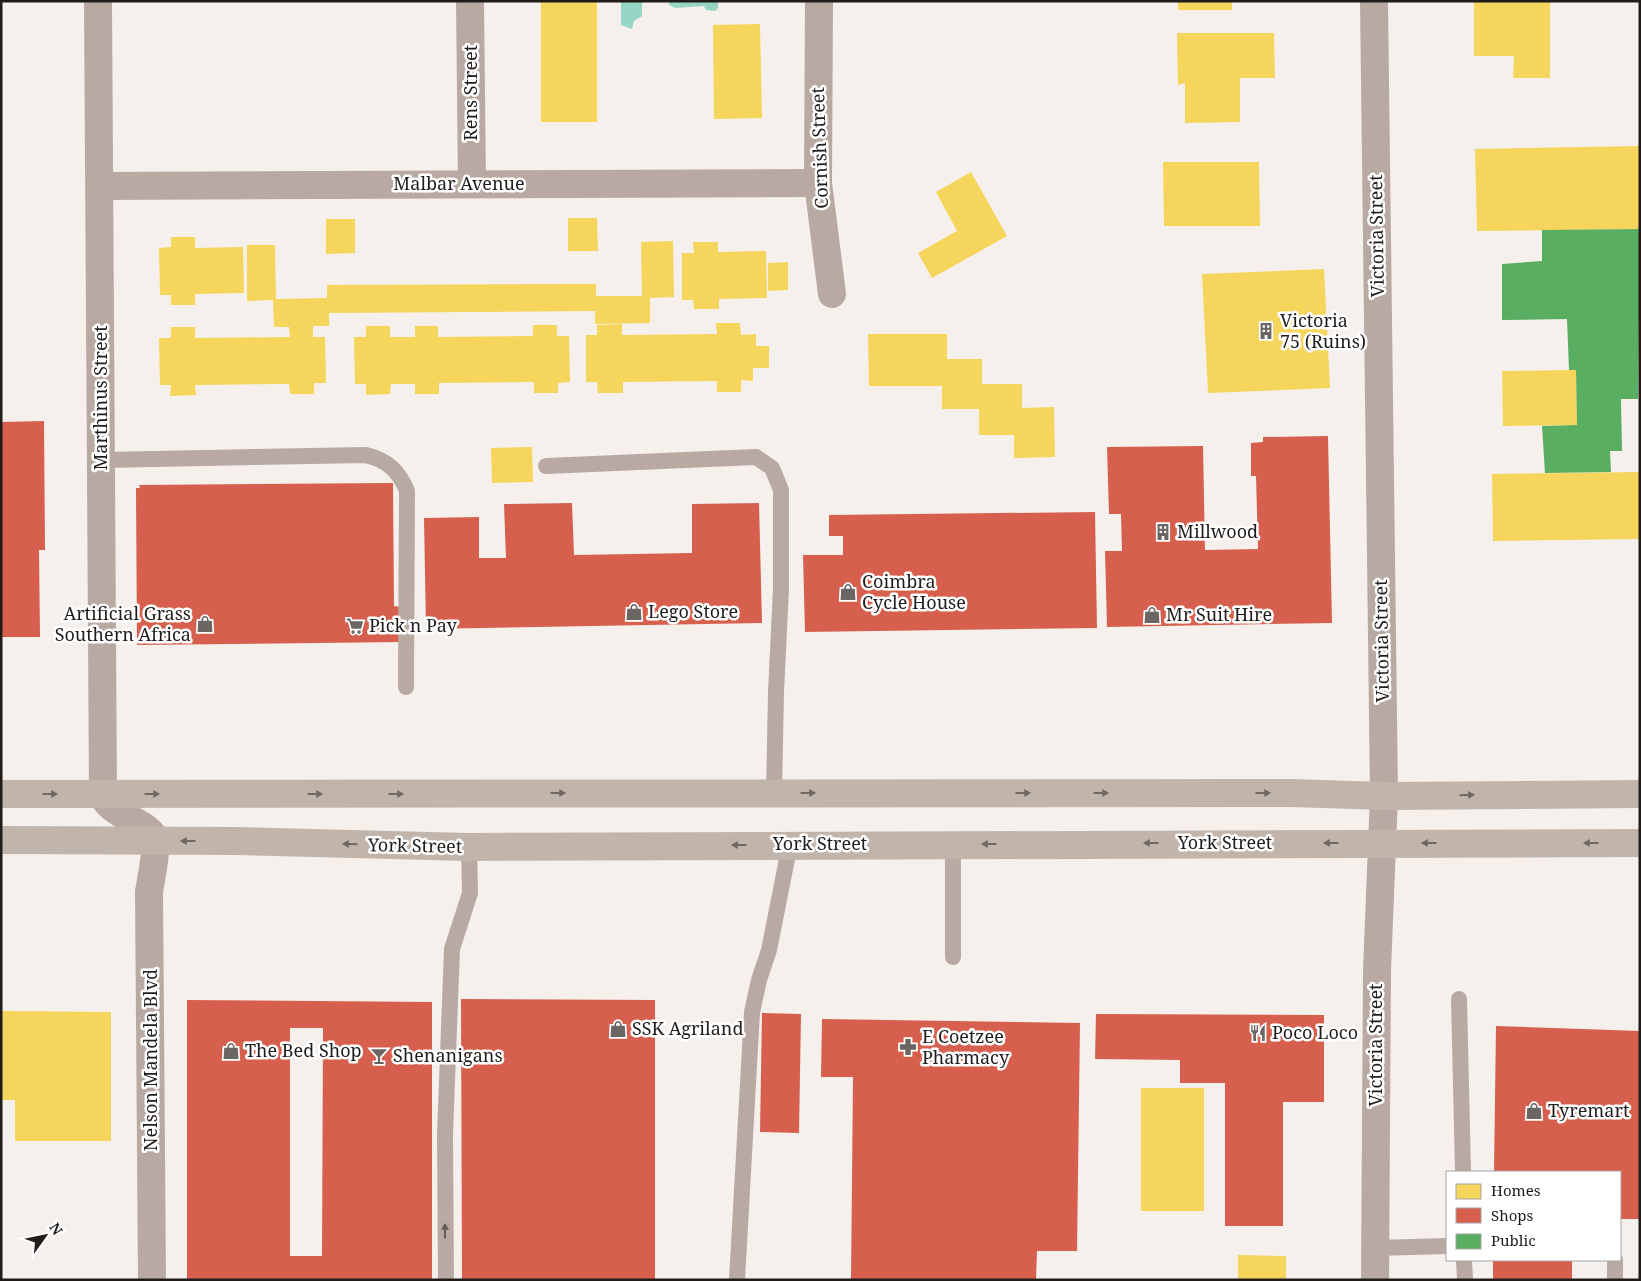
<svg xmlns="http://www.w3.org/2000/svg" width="1641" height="1281" viewBox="0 0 1641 1281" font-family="'Noto Serif',serif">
  <rect width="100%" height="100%" fill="#f6f0ec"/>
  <g fill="#95d6c5">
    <path d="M 621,1 L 642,1 L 642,16 L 634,21 L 632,29 L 621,25 Z"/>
    <path d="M 669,1 L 718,1 L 718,8 L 715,11 L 706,10 L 704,6 L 675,8 L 669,5 Z"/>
  </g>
  <g fill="#f6d55c">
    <rect x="541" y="1" width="56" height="121"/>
    <rect x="1178" y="1" width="54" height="9"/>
    <path d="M 1474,1 L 1550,1 L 1550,78 L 1513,78 L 1514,56 L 1474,56 Z"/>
    <path d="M 760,24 L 762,118 L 714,119 L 713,25 Z"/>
    <path d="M 1177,33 L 1274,33 L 1275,78 L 1240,78 L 1240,122 L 1185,123 L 1185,83 L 1178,85 Z"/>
    <path d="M 1640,146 L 1640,229 L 1477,231 L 1475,149 Z"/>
    <path d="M 1163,162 L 1259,162 L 1260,226 L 1164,226 Z"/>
    <path d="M 971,172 L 1007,236 L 932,278 L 918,253 L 957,231 L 936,192 Z"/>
    <path d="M 568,218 L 597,218 L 598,251 L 568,251 Z"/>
    <path d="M 326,219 L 355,219 L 355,253 L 326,254 Z"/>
    <path d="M 171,237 L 195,237 L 195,248 L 243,247 L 244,293 L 195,294 L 195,305 L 171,305 L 171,295 L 160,295 L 159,248 L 171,247 Z"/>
    <path d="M 673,241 L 674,297 L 650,298 L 650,323 L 595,324 L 595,311 L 329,313 L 329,326 L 313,326 L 313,337 L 325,337 L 326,383 L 314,383 L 314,394 L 290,394 L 289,384 L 195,385 L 196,395 L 170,396 L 171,385 L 160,385 L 159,338 L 171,338 L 171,327 L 195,327 L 195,338 L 290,337 L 289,327 L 274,327 L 273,300 L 247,301 L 247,245 L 275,245 L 276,299 L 327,298 L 327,285 L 596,284 L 596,296 L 642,296 L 641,242 Z"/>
    <path d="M 693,242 L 718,242 L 718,252 L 766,251 L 767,298 L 719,299 L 719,309 L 694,309 L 693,300 L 682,300 L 682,253 L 694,253 Z"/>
    <path d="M 788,262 L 788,290 L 768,291 L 768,263 Z"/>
    <path d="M 1324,269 L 1330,388 L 1208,393 L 1202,274 Z"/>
    <path d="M 716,323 L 740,323 L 741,335 L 756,334 L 756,346 L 769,346 L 769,368 L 753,368 L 753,381 L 741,380 L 741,392 L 717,392 L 717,381 L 623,382 L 623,393 L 598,393 L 597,382 L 586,382 L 586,335 L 597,335 L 597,325 L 622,324 L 622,335 L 717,334 Z"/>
    <path d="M 533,325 L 557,325 L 557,336 L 569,336 L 570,382 L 558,383 L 558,393 L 534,393 L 534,382 L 439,383 L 439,394 L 415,394 L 415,384 L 391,384 L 390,394 L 366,395 L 366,384 L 355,384 L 354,337 L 366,337 L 366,326 L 390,326 L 390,337 L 415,337 L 415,326 L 438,326 L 438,337 L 533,336 Z"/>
    <path d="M 868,334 L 947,334 L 947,359 L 982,359 L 982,384 L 1022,384 L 1022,408 L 1054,407 L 1055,457 L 1014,458 L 1014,435 L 979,435 L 979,409 L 942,409 L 942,386 L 869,386 Z"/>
    <path d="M 1576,370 L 1577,425 L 1503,426 L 1502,371 Z"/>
    <path d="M 532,447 L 533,482 L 492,483 L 491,448 Z"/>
    <path d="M 1640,472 L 1640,539 L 1493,541 L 1492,474 Z"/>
    <path d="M 1,1011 L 111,1012 L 111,1141 L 15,1141 L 15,1100 L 1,1100 Z"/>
    <rect x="1141" y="1088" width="63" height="123"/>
    <path d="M 1238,1255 L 1286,1256 L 1286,1280 L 1238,1280 Z"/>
  </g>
  <g fill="#d6604d" fill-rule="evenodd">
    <path d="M 44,421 L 45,550 L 39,550 L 40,637 L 1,637 L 1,422 Z"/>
    <path d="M 1328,436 L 1332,623 L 1107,627 L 1105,551 L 1122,551 L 1121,514 L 1109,514 L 1107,447 L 1203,446 L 1205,550 L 1258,549 L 1256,476 L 1251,476 L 1251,443 L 1263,442 L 1263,437 Z"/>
    <path d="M 393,483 L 394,606 L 402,607 L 402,642 L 137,645 L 136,488 L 140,488 L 139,485 Z"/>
    <path d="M 572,503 L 574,555 L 692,553 L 692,504 L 759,503 L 762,623 L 426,629 L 424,518 L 479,517 L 479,558 L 506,558 L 504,504 Z"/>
    <path d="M 1095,512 L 1097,628 L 805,632 L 803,555 L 843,555 L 843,536 L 829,536 L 829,515 Z"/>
    <path d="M 461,999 L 655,1000 L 655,1280 L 462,1280 Z"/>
    <path d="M 187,1000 L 432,1002 L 432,1280 L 187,1280 ZM 290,1028 L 323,1028 L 322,1256 L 290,1256 Z"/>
    <path d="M 762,1013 L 801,1014 L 799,1133 L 760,1132 Z"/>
    <path d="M 1096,1014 L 1324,1015 L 1324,1102 L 1283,1102 L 1283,1226 L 1225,1226 L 1225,1083 L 1180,1083 L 1180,1060 L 1095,1059 Z"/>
    <path d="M 822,1019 L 1080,1023 L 1077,1251 L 1037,1251 L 1036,1280 L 851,1280 L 853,1077 L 821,1077 Z"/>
    <path d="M 1496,1026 L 1640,1031 L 1640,1219 L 1620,1219 L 1620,1172 L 1494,1172 Z"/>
    <rect x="1493" y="1260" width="79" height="20"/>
  </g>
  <path fill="#5aae61" d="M 1640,229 L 1638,399 L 1621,399 L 1622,451 L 1610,451 L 1611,472 L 1545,473 L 1542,426 L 1577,425 L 1576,370 L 1569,370 L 1567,319 L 1502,320 L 1502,264 L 1542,261 L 1542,230 Z"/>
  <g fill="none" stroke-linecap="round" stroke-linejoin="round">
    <g stroke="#b8aaa2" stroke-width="16">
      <path d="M 101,460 L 366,455 C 387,460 399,471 407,491 L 406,687"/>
      <path d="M 546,466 L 756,457 L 772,468 L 781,490 L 781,588 L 776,692 L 774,793"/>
      <path d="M 953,957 L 953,844"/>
      <path d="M 1459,999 L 1463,1172"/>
      <path d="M 1375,1248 L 1447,1246"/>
      <path d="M 1464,1260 L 1465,1280"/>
      <path d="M 1615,1260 L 1615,1280"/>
      <path d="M 446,1280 L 445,1134 L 452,949 L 470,893 L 469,847"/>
      <path d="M 737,1280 L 752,1012 L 759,980 L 769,950 L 790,844"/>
    </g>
    <g stroke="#b8aaa2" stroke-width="28">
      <path d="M 98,1 L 103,794"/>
      <path d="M 470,1 L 472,184"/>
      <path d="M 819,1 L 818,183 L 832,294"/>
      <path d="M 1374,1 L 1384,796 L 1377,970 L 1375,1280"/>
      <path d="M 100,186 L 818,183"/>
    </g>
    <path stroke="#b8aaa2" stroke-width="28" d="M 103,794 C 107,816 151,821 155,840 C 157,853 151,878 149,892 L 152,1280"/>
    <g stroke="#c0b4ab" stroke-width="28">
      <path d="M 1,794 L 1291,793 L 1384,796 L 1640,794"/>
      <path d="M 1,840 L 236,841 L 469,847 L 1640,843"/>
    </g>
  </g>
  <defs><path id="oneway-solid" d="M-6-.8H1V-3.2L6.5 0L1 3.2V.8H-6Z" transform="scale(1.25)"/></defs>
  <g fill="#706862">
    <use href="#oneway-solid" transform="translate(558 793)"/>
    <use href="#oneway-solid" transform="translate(808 793)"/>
    <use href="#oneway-solid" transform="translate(1023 793)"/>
    <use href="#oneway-solid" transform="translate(1101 793)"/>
    <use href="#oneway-solid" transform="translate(1263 793)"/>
    <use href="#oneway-solid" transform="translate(50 794)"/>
    <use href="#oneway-solid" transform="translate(152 794)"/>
    <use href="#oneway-solid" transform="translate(315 794)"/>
    <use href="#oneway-solid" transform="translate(396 794)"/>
    <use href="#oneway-solid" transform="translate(1467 795) rotate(-1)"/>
    <use href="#oneway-solid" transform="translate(188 841) rotate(-180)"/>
    <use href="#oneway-solid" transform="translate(1151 843) rotate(180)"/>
    <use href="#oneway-solid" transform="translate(1331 843) rotate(180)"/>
    <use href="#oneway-solid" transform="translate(1429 843) rotate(180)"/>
    <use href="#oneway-solid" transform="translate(1591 843) rotate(-180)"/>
    <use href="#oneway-solid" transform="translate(350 844) rotate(-179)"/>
    <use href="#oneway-solid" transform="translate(989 844) rotate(180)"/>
    <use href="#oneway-solid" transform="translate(739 845) rotate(180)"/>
  </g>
  <use fill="#645c57" href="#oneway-solid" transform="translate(445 1231) rotate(-90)"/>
  <defs>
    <g id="building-bare" transform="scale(1.35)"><path d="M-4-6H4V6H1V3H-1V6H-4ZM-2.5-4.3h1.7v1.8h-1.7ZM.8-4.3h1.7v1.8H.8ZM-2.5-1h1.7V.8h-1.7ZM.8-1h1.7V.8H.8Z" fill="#6a6664" stroke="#fff" stroke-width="2.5" paint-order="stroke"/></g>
    <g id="shop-bare" transform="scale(1.35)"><path d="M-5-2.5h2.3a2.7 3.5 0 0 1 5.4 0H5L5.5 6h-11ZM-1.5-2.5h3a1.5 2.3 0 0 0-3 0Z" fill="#6a6664" stroke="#fff" stroke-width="2.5" paint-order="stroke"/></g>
    <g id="supermarket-bare" transform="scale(1.35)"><path d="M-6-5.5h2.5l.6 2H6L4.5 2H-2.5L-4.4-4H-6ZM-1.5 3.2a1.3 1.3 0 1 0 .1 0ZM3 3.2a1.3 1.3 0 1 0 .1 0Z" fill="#6a6664" stroke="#fff" stroke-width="2.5" paint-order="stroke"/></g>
    <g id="restaurant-bare" transform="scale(1.35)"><path d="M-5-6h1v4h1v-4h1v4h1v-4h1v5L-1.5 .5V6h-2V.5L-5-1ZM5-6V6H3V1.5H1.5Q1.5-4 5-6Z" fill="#6a6664" stroke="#fff" stroke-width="2.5" paint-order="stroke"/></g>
    <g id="pharmacy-bare" transform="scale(1.35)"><path d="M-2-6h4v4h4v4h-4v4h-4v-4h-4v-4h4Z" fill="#6a6664" stroke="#fff" stroke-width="2.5" paint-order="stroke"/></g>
    <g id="bar-bare" transform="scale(1.35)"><path d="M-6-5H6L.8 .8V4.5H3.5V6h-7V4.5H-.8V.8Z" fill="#6a6664" stroke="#fff" stroke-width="2.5" paint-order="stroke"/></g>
  </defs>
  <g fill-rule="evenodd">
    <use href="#building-bare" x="1266" y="331"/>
    <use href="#building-bare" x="1163" y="532"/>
    <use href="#shop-bare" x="848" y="592"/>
    <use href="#shop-bare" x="634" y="612"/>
    <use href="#shop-bare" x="1152" y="615"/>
    <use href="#shop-bare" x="205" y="624"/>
    <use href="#supermarket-bare" x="355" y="626"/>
    <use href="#shop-bare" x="618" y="1029"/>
    <use href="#restaurant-bare" x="1258" y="1033"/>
    <use href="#pharmacy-bare" x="908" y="1047"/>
    <use href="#shop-bare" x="231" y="1051"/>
    <use href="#bar-bare" x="379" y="1056"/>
    <use href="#shop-bare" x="1534" y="1111"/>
  </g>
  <g text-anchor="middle" stroke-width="5" stroke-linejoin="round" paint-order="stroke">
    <g font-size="18" fill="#1f1c1a" stroke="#fff">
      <text transform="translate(471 93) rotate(-90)" y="6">Rens Street</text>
      <text transform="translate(820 148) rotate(-92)" y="6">Cornish Street</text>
      <text x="459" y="190">Malbar Avenue</text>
      <text transform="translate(1377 236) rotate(-91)" y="6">Victoria Street</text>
      <text transform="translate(101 398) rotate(-90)" y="6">Marthinus Street</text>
      <text transform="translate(1382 641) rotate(-91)" y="6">Victoria Street</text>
      <text x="1225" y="849">York Street</text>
      <text x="820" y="850">York Street</text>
      <text transform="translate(415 846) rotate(1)" y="6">York Street</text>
      <text transform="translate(1376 1045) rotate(-90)" y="6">Victoria Street</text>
      <text transform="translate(151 1060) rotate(-90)" y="6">Nelson Mandela Blvd</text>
    </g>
    <g font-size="18" fill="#1f1c1a" stroke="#fff" text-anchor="start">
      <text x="1280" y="327">Victoria<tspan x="1280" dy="21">75 (Ruins)</tspan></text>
      <text x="1177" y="538">Millwood</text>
      <text x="862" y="588">Coimbra<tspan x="862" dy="21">Cycle House</tspan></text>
      <text x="648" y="618">Lego Store</text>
      <text x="191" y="620" text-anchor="end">Artificial Grass<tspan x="191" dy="21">Southern Africa</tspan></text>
      <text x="1166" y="621">Mr Suit Hire</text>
      <text x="369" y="632">Pick n Pay</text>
      <text x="632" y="1035">SSK Agriland</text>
      <text x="1272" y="1039">Poco Loco</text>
      <text x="922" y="1043">E Coetzee<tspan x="922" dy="21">Pharmacy</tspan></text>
      <text x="245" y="1057">The Bed Shop</text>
      <text x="393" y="1062">Shenanigans</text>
      <text x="1548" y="1117">Tyremart</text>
    </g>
  </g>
  <rect width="1641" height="1281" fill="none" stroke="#1f1c1a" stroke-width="5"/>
  <rect x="1446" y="1171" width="175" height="90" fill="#ffffff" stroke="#a5a4a3"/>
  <rect x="1456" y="1184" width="25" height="15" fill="#f6d55c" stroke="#a5a4a3"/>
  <text x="1491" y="1196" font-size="15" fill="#1f1c1a">Homes</text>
  <rect x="1456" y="1208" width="25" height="15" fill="#d6604d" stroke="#a5a4a3"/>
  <text x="1491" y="1221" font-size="15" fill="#1f1c1a">Shops</text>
  <rect x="1456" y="1234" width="25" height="15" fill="#5aae61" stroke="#a5a4a3"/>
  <text x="1491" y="1246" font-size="15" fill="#1f1c1a">Public</text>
  <g transform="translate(45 1236) rotate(57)" stroke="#ffffff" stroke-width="4" paint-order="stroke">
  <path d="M0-4L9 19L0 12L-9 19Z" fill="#1f1c1a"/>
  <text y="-8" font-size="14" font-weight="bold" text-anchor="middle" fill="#1f1c1a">N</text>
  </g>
</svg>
